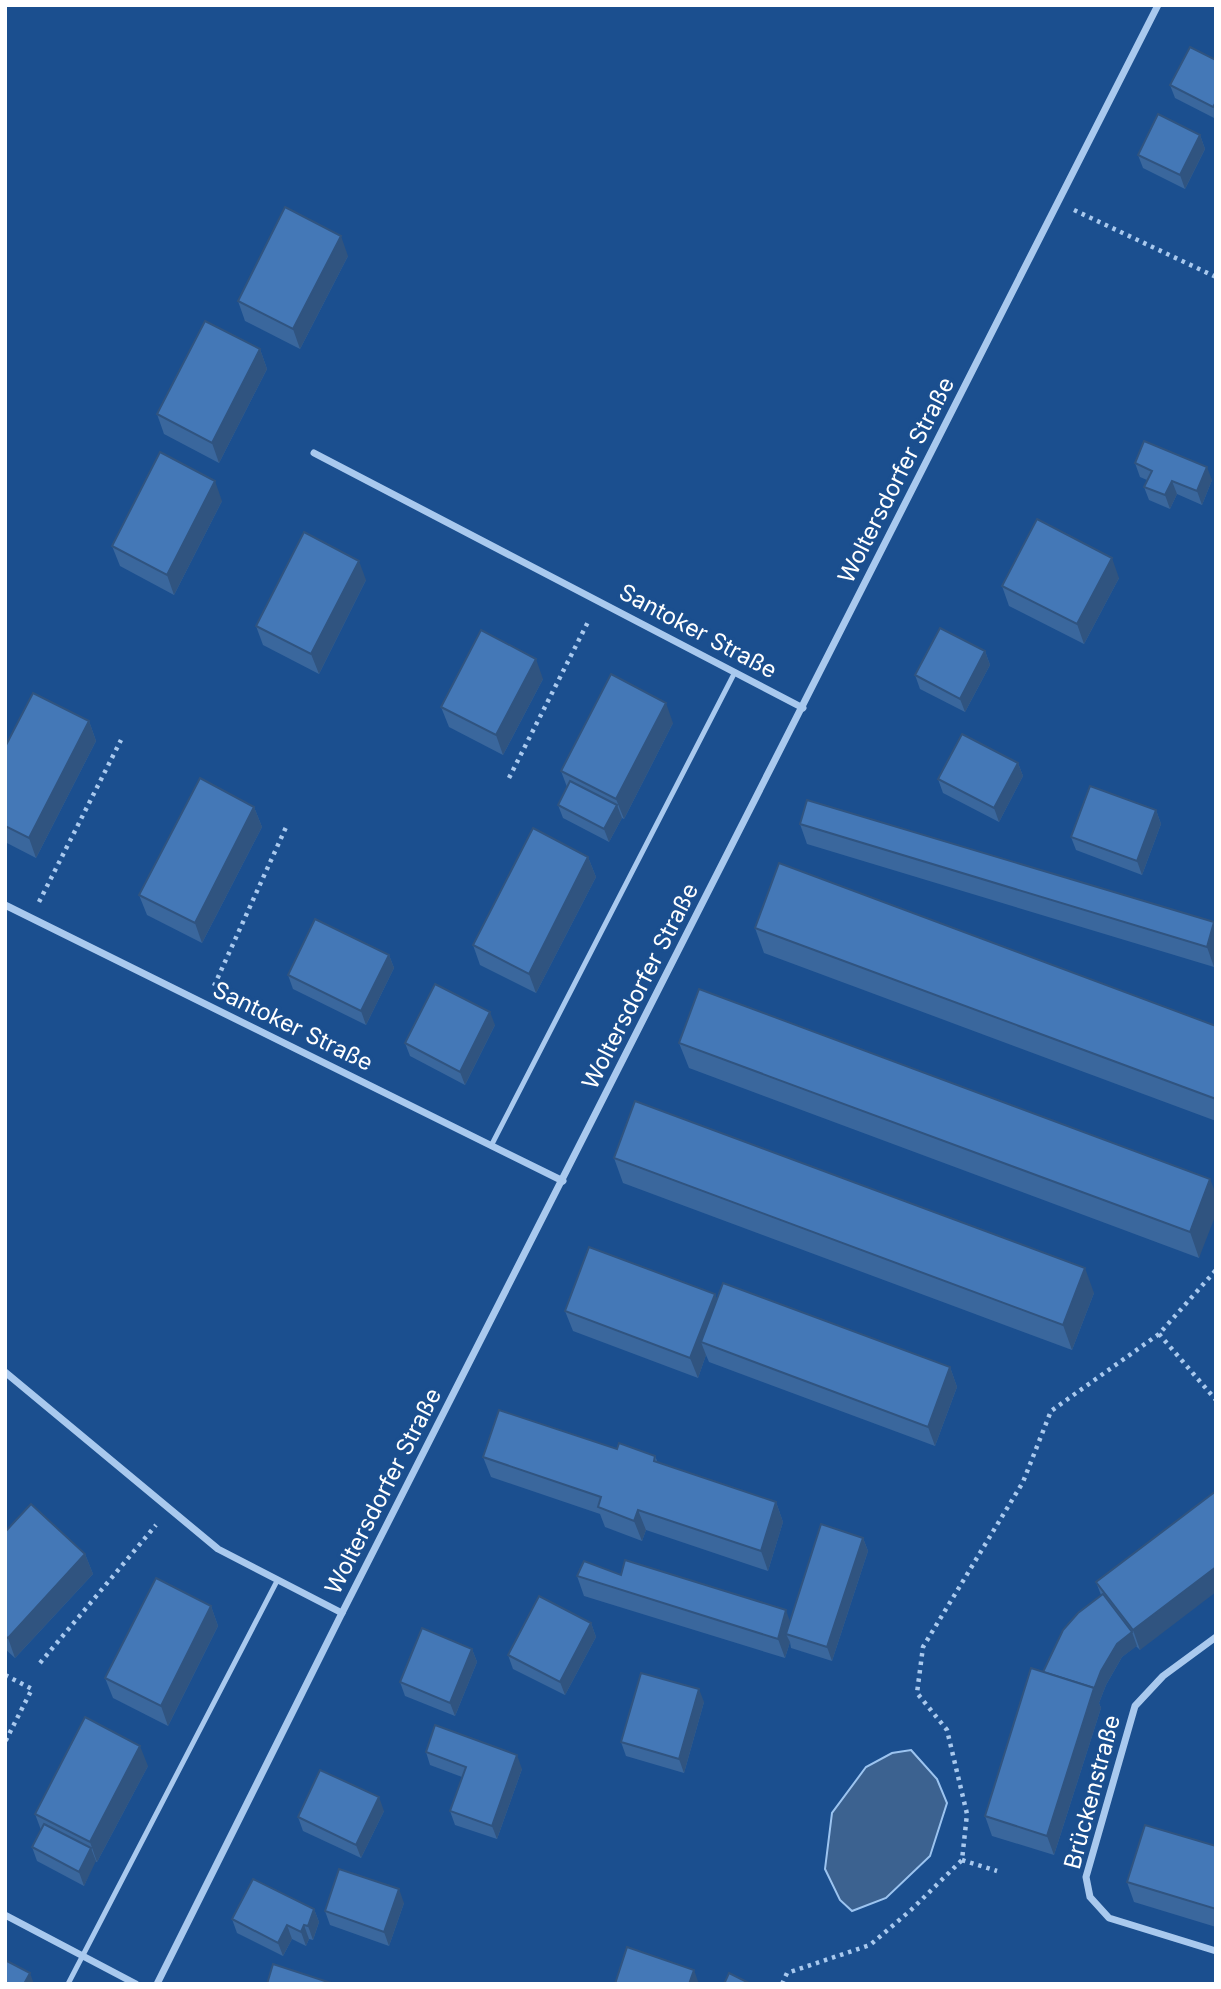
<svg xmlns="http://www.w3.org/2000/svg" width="1221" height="1989" viewBox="0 0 1221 1989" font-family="Inter,sans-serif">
  <rect width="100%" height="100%" fill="#1b4f8f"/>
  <path fill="#3c6290" stroke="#9cc4f0" stroke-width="2" d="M 911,1750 L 937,1779 L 947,1803 L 930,1856 L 886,1898 L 852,1911 L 840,1900 L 825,1869 L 832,1813 L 866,1767 L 892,1753 Z"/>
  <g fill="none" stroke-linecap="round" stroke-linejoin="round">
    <g stroke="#a9c9ee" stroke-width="4.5" stroke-dasharray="3.5 5" stroke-linecap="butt">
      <path d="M 1074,210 L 1216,277"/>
      <path d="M 509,778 L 589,620"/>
      <path d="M 39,902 L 121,740"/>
      <path d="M 214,986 L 287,825"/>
      <path d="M 1159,1334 L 1216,1400"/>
      <path d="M 40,1663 L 156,1525"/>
      <path d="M 5,1675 L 32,1689 L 5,1742"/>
      <path d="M 962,1860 L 997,1871"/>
      <path d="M 782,1984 L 787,1973 L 870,1945 L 911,1910 L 962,1860 L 967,1814 L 947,1730 L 917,1693 L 923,1647 L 1023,1482 L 1051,1411 L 1159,1334 L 1216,1270"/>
    </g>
    <g stroke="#a9c9ee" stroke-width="5">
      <path d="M 491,1146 L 735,672"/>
      <path d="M 68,1984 L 277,1581"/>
    </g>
    <g stroke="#a9c9ee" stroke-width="7">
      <path d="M 314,453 L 803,708"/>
      <path d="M 5,905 L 563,1181"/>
      <path d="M 5,1372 L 218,1549 L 342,1613"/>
      <path d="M 1216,1637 L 1163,1676 L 1135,1706 L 1086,1877 L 1090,1897 L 1109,1918 L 1216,1951"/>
      <path d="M 5,1915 L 136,1984"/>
      <path d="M 157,1984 L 342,1613 L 1158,5"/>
    </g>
  </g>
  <g fill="#3a679d">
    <path d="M 1216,60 L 1216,119 L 1175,98 L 1170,85 Z"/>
    <path d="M 1200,135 L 1205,149 L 1185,189 L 1143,168 L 1138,155 Z"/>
    <path d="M 348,256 L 300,349 L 245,321 L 238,301 Z"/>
    <path d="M 260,349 L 267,369 L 219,463 L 164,434 L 157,414 Z"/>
    <path d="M 1135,463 L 1212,480 L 1202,505 L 1177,494 L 1170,509 L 1149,500 L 1144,487 L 1147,480 L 1140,477 Z"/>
    <path d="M 222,501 L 174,595 L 120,566 L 112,546 Z"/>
    <path d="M 1119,578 L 1084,644 L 1009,606 L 1002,586 Z"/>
    <path d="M 366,580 L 319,674 L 263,645 L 256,626 Z"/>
    <path d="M 985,651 L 990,665 L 965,712 L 920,689 L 915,675 Z"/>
    <path d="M 543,679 L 503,755 L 449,727 L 441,707 Z"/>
    <path d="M 89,721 L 96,741 L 36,858 L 5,842 L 5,747 Z"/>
    <path d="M 673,723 L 624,819 L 622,818 L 609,842 L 563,818 L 558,805 L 567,787 L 561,771 Z"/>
    <path d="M 1018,763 L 1023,776 L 999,822 L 943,793 L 938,779 Z"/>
    <path d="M 254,807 L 262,827 L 202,943 L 147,915 L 139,895 Z"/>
    <path d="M 1156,810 L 1161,824 L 1142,875 L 1076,850 L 1071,837 Z"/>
    <path d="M 800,824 L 1214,922 L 1214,967 L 807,844 Z"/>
    <path d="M 588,857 L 596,877 L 536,993 L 480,965 L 473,945 Z"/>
    <path d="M 755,928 L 1216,1026 L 1216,1121 L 764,953 Z"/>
    <path d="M 389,955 L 394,968 L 366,1025 L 293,989 L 288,975 Z"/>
    <path d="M 495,1025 L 465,1085 L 410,1056 L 405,1043 Z"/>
    <path d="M 679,1043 L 1210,1179 L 1199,1258 L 689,1068 Z"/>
    <path d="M 614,1158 L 1094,1293 L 1072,1350 L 623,1183 Z"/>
    <path d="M 715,1294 L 717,1300 L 950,1367 L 957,1387 L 935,1446 L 709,1362 L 706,1355 L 698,1378 L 573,1331 L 565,1311 Z"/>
    <path d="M 617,1449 L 655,1456 L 658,1463 L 776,1502 L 783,1522 L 768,1571 L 646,1530 L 642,1541 L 605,1527 L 600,1514 L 491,1477 L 483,1457 Z"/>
    <path d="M 1216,1491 L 1140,1650 L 1136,1646 L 1122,1657 L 1106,1685 L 1099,1703 L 1101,1708 L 1054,1855 L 992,1836 L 985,1816 L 1043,1672 L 1101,1595 L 1096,1582 Z"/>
    <path d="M 5,1532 L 85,1554 L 93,1574 L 15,1658 L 5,1649 Z"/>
    <path d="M 863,1538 L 868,1551 L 832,1661 L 791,1648 L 790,1642 L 785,1658 L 584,1596 L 577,1576 L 621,1575 L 790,1622 Z"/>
    <path d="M 211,1606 L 218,1626 L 168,1726 L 113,1698 L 105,1678 Z"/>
    <path d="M 591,1623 L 596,1637 L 565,1695 L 513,1669 L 508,1655 Z"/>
    <path d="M 472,1649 L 477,1662 L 455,1716 L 405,1696 L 400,1682 Z"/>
    <path d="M 704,1702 L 684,1773 L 626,1756 L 621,1742 Z"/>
    <path d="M 426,1752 L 522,1769 L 497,1839 L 455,1825 L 450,1811 L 462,1777 L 430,1765 Z"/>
    <path d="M 148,1766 L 97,1862 L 95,1861 L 84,1886 L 37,1861 L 32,1847 L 41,1830 L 35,1814 Z"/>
    <path d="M 384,1811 L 361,1858 L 303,1831 L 298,1817 Z"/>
    <path d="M 1216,1846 L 1216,1927 L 1134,1902 L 1127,1882 Z"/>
    <path d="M 404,1903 L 389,1946 L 330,1925 L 325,1911 Z"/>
    <path d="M 314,1909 L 319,1922 L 313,1940 L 309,1939 L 306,1946 L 292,1939 L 283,1956 L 237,1933 L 232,1919 Z"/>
  </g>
  <g fill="#305480">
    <path d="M 1200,135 L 1205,149 L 1185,189 L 1180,175 Z"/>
    <path d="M 341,236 L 348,256 L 300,349 L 293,329 Z"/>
    <path d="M 260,349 L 267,369 L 219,463 L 212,443 Z"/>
    <path d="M 1207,467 L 1212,480 L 1202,505 L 1197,491 Z"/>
    <path d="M 215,481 L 222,501 L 174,595 L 167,575 Z"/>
    <path d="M 1172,481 L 1177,494 L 1170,509 L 1165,495 Z"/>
    <path d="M 1112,558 L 1119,578 L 1084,644 L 1077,624 Z"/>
    <path d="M 359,561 L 366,580 L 319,674 L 311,654 Z"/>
    <path d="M 985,651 L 990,665 L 965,712 L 960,699 Z"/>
    <path d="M 536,659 L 543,679 L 503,755 L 496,735 Z"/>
    <path d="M 666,703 L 673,723 L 624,819 L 616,799 Z"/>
    <path d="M 89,721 L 96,741 L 36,858 L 29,838 Z"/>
    <path d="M 1018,763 L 1023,776 L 999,822 L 994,808 Z"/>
    <path d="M 617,805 L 622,818 L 609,842 L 604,829 Z"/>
    <path d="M 254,807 L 262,827 L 202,943 L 195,923 Z"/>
    <path d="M 1156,810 L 1161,824 L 1142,875 L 1137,861 Z"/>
    <path d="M 588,857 L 596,877 L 536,993 L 529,974 Z"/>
    <path d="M 1214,922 L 1216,927 L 1216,960 L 1214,967 L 1207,947 Z"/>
    <path d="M 389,955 L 394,968 L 366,1025 L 361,1011 Z"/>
    <path d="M 490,1012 L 495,1025 L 465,1085 L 460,1072 Z"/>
    <path d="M 1210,1179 L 1216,1194 L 1216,1214 L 1199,1258 L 1190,1232 Z"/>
    <path d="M 1085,1268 L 1094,1293 L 1072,1350 L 1063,1325 Z"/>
    <path d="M 715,1294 L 722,1314 L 701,1342 L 706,1355 L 698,1378 L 690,1358 Z"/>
    <path d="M 950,1367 L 957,1387 L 935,1446 L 928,1427 Z"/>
    <path d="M 776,1502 L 783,1522 L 768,1571 L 761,1551 Z"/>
    <path d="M 638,1510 L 646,1530 L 642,1541 L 634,1521 Z"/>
    <path d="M 863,1538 L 868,1551 L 832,1661 L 827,1647 Z"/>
    <path d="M 85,1554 L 93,1574 L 15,1658 L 8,1638 Z"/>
    <path d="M 1216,1567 L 1216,1592 L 1140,1650 L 1133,1630 Z"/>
    <path d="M 211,1606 L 218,1626 L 168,1726 L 161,1706 Z"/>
    <path d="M 786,1610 L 793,1630 L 786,1634 L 790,1642 L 785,1658 L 778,1639 Z"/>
    <path d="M 591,1623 L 596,1637 L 565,1695 L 560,1682 Z"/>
    <path d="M 1132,1632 L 1137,1646 L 1122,1657 L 1106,1685 L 1099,1703 L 1101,1708 L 1054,1855 L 1047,1836 L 1094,1688 L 1101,1671 L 1117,1644 Z"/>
    <path d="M 472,1649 L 477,1662 L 455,1716 L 450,1703 Z"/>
    <path d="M 699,1689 L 704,1702 L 684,1773 L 679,1759 Z"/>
    <path d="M 140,1746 L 148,1766 L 97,1862 L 90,1842 Z"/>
    <path d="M 517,1755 L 522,1769 L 497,1839 L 492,1826 Z"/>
    <path d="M 379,1797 L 384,1811 L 361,1858 L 356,1845 Z"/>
    <path d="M 91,1848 L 96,1861 L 84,1886 L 79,1872 Z"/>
    <path d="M 399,1889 L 404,1903 L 389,1946 L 384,1932 Z"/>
    <path d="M 314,1909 L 319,1922 L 313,1940 L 308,1926 Z"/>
    <path d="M 287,1925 L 292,1939 L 283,1956 L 278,1943 Z"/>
    <path d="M 304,1925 L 309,1939 L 306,1946 L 301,1932 Z"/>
    <path d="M 694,1970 L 699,1984 L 689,1984 Z"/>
    <path d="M 30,1973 L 34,1984 L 24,1984 Z"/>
  </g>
  <g fill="#4478b7" stroke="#305480" stroke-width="2">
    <path d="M 1190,47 L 1216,60 L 1216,102 L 1213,107 L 1170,85 Z"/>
    <path d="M 1158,114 L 1200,135 L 1180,175 L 1138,155 Z"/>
    <path d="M 285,207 L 341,236 L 293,329 L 238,301 Z"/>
    <path d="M 205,321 L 260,349 L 212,443 L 157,414 Z"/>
    <path d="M 1144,441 L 1207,467 L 1197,491 L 1172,481 L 1165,495 L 1144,487 L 1152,471 L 1135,463 Z"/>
    <path d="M 160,452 L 215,481 L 167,575 L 112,546 Z"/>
    <path d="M 1037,519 L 1112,558 L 1077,624 L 1002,586 Z"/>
    <path d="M 304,532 L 359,561 L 311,654 L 256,626 Z"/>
    <path d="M 940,628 L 985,651 L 960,699 L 915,675 Z"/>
    <path d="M 481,630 L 536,659 L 496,735 L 441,707 Z"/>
    <path d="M 611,674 L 666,703 L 616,799 L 561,771 Z"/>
    <path d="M 33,693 L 89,721 L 29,838 L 5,826 L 5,747 Z"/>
    <path d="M 962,734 L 1018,763 L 994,808 L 938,779 Z"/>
    <path d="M 200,778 L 254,807 L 195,923 L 139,895 Z"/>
    <path d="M 570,781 L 617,805 L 604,829 L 558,805 Z"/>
    <path d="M 1090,786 L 1156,810 L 1137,861 L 1071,837 Z"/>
    <path d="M 807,800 L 1214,922 L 1207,947 L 800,824 Z"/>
    <path d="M 533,828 L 588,857 L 529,974 L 473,945 Z"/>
    <path d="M 779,863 L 1216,1026 L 1216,1099 L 755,928 Z"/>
    <path d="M 315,919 L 389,955 L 361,1011 L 288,975 Z"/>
    <path d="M 435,984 L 490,1012 L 460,1072 L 405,1043 Z"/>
    <path d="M 699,989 L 1210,1179 L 1190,1232 L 679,1043 Z"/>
    <path d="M 635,1101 L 1085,1268 L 1063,1325 L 614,1158 Z"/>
    <path d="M 589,1247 L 715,1294 L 690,1358 L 565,1311 Z"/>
    <path d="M 723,1283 L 950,1367 L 928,1427 L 701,1342 Z"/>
    <path d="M 499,1410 L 617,1449 L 619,1443 L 655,1456 L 654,1461 L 776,1502 L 761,1551 L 638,1510 L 634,1521 L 598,1507 L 601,1497 L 483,1457 Z"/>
    <path d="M 1216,1491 L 1216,1567 L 1133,1630 L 1096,1582 Z"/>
    <path d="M 31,1504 L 85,1554 L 8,1638 L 5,1636 L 5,1532 Z"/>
    <path d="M 821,1524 L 863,1538 L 827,1647 L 786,1634 Z"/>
    <path d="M 625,1560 L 786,1610 L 778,1639 L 577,1576 L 584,1561 L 621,1575 Z"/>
    <path d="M 156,1578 L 211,1606 L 161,1706 L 105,1678 Z"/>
    <path d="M 1103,1594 L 1132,1632 L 1117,1644 L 1101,1671 L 1094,1689 L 1094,1688 L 1043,1672 L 1063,1630 L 1078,1613 Z"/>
    <path d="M 539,1596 L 591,1623 L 560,1682 L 508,1655 Z"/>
    <path d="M 422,1628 L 472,1649 L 450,1703 L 400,1682 Z"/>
    <path d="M 1031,1668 L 1094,1688 L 1047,1836 L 985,1816 Z"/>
    <path d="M 641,1673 L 699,1689 L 679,1759 L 621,1742 Z"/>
    <path d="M 85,1717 L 140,1746 L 90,1842 L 35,1814 Z"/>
    <path d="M 435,1725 L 517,1755 L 492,1826 L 450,1811 L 466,1767 L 426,1752 Z"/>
    <path d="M 320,1770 L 379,1797 L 356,1845 L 298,1817 Z"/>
    <path d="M 44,1824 L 91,1848 L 79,1872 L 32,1847 Z"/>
    <path d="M 1145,1825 L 1216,1846 L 1216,1909 L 1127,1882 Z"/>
    <path d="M 339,1869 L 399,1889 L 384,1932 L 325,1911 Z"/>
    <path d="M 253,1879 L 314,1909 L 308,1926 L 304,1925 L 301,1932 L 287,1925 L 278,1943 L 232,1919 Z"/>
    <path d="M 627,1947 L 694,1970 L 689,1984 L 615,1984 Z"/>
    <path d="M 5,1960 L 30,1973 L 24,1984 L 5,1984 Z"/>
    <path d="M 273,1964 L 334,1984 L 267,1984 Z"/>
    <path d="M 729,1973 L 751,1984 L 724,1984 Z"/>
  </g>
  <g text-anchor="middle" stroke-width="7" stroke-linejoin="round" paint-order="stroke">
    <g font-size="23" fill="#fff" stroke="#1b4f8f">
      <text transform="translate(896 480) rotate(-63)" y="8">Woltersdorfer Straße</text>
      <text transform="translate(698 631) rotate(28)" y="8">Santoker Straße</text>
      <text transform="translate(640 986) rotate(-63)" y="8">Woltersdorfer Straße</text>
      <text transform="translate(293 1026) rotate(26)" y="8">Santoker Straße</text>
      <text transform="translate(383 1491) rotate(-63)" y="8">Woltersdorfer Straße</text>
      <text transform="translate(1092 1792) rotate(-75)" y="8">Brückenstraße</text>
    </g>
  </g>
  <rect width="1221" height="1989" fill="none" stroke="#ffffff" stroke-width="14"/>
</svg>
